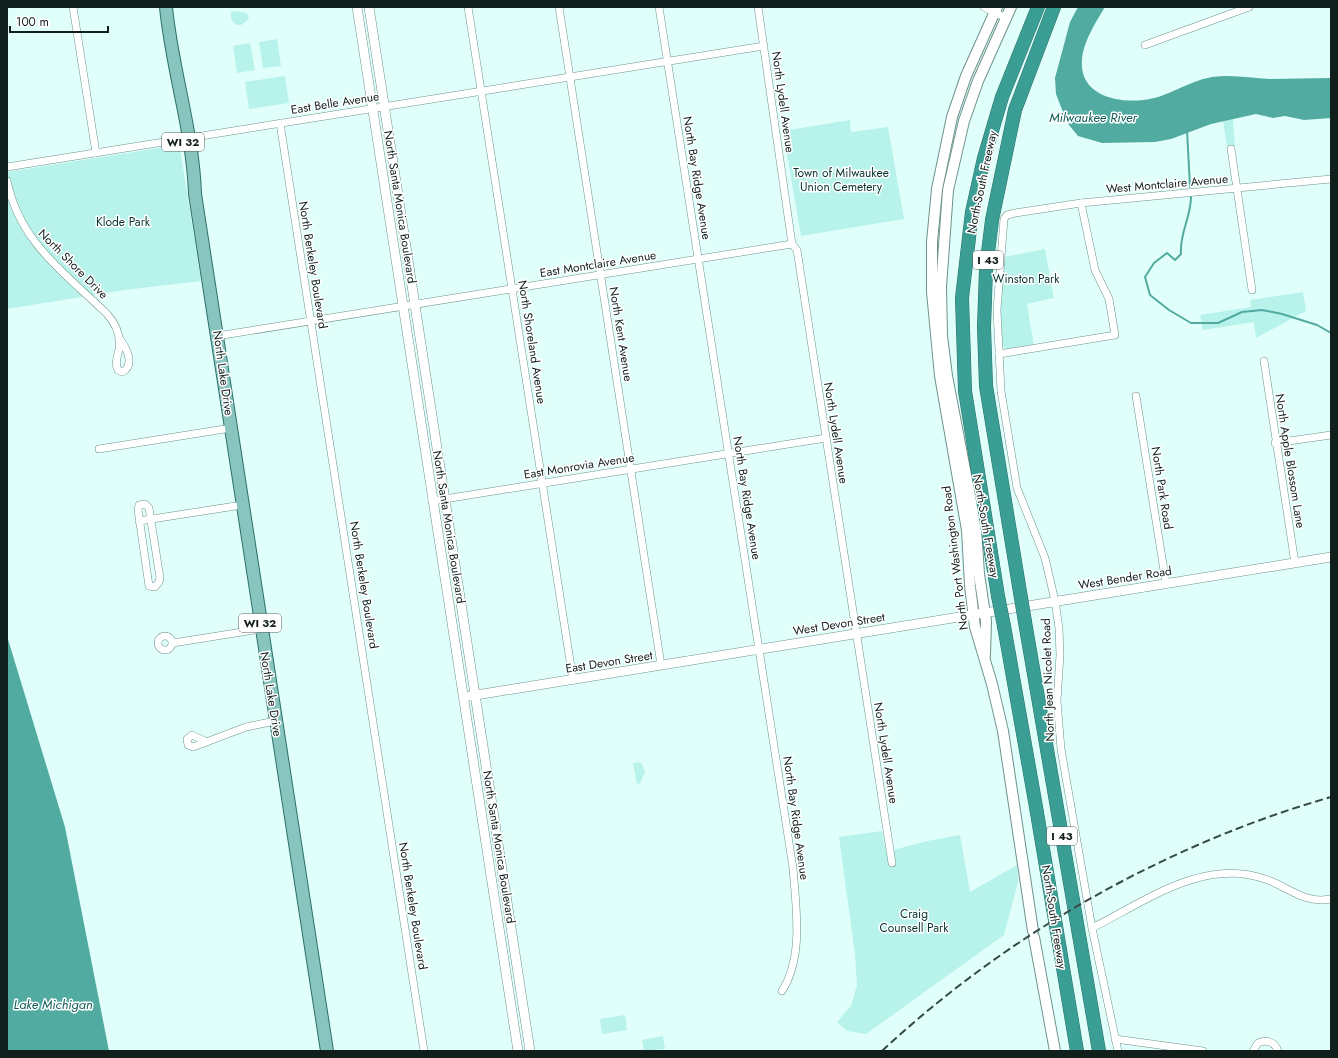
<svg xmlns="http://www.w3.org/2000/svg" width="1338" height="1058" viewBox="0 0 1338 1058" font-family="Jost,sans-serif">
  <rect width="100%" height="100%" fill="#e0fffa"/>
  <g fill="#b7f3eb">
    <path d="M 234,11 L 247,13 L 249,19 L 241,25 C 233,26 230,19 231,12 Z"/>
    <path d="M 277,39 L 281,66 L 263,68 L 259,42 Z"/>
    <path d="M 250,43 L 255,70 L 237,73 L 233,46 Z"/>
    <path d="M 285,76 L 289,103 L 249,109 L 245,82 Z"/>
    <path d="M 1233,119 L 1235,146 L 1227,147 L 1223,121 Z"/>
    <path d="M 850,120 L 851,132 L 888,127 L 904,219 L 801,236 L 783,131 Z"/>
    <path d="M 172,146 L 178,146 L 180,148 L 201,281 L 125,290 L 7,309 L 7,172 Z"/>
    <path d="M 1045,249 L 1054,298 L 1027,304 L 1034,346 L 1005,349 C 997,341 1003,271 1004,257 Z"/>
    <path d="M 1303,292 L 1306,311 L 1256,338 L 1254,322 L 1203,330 L 1200,315 L 1251,307 L 1250,300 Z"/>
    <path d="M 639,762 L 642,764 L 645,772 L 640,783 L 637,784 L 633,763 Z"/>
    <path d="M 882,831 L 886,852 L 927,841 L 960,835 L 970,892 L 1017,865 L 1018,882 L 1004,935 L 866,1034 L 847,1031 L 837,1022 L 851,1006 L 857,985 L 855,955 L 839,837 Z"/>
    <path d="M 625,1015 L 627,1030 L 602,1034 L 600,1019 Z"/>
    <path d="M 663,1036 L 665,1049 L 644,1051 L 642,1040 Z"/>
  </g>
  <g fill="#52aba1">
    <path d="M 1078,7 L 1105,7 C 1096,22 1083,42 1082,60 C 1079,94 1115,103 1143,100 C 1167,98 1188,81 1212,77 C 1231,74 1251,78 1270,79 C 1290,79 1311,78 1331,78 L 1331,118 L 1304,120 L 1285,116 L 1273,118 L 1256,114 L 1211,124 L 1171,139 L 1155,142 L 1102,143 L 1078,136 L 1069,125 L 1061,107 L 1056,94 L 1055,78 L 1070,22 Z"/>
    <path d="M 7,636 L 65,827 L 109,1051 L 7,1051 Z"/>
  </g>
  <g fill="none" stroke-linecap="round" stroke-linejoin="round">
    <g stroke="#52aba1" stroke-width="2">
      <path d="M 1187,130 L 1190,187"/>
      <path d="M 1191,197 C 1191,217 1179,235 1181,254 L 1175,260 L 1167,253 L 1154,263 L 1145,277 L 1150,295 L 1169,310 L 1191,323 L 1218,323 L 1242,312 L 1262,310 L 1282,314 L 1317,325 L 1331,333"/>
    </g>
    <g stroke="#6e928d" stroke-width="8">
      <g id="minor">
        <path d="M 73,7 L 96,153"/>
        <path d="M 468,7 L 573,680"/>
        <path d="M 559,7 L 661,665"/>
        <path d="M 659,7 L 793,868 C 796,908 804,956 782,991"/>
        <path d="M 758,7 L 792,244 L 797,250 L 892,863"/>
        <path d="M 984,7 L 1006,18"/>
        <path d="M 1145,45 L 1249,7"/>
        <path d="M 280,123 L 424,1051"/>
        <path d="M 1231,149 L 1252,290"/>
        <path d="M 7,167 L 764,46"/>
        <path d="M 7,181 C 20,243 64,272 107,314 C 116,324 121,335 119,349 C 118,356 114,363 118,370 L 122,372 C 136,365 126,347 119,338"/>
        <path d="M 217,336 L 792,244"/>
        <path d="M 999,354 L 1115,335 L 1109,299 L 1095,270 L 1081,203"/>
        <path d="M 1264,361 L 1295,563"/>
        <path d="M 1136,396 L 1166,583"/>
        <path d="M 1275,443 L 1331,435"/>
        <path d="M 99,449 L 231,428"/>
        <path d="M 432,501 L 826,438"/>
        <path d="M 145,504 L 149,508 L 160,578 L 159,582 L 155,587 L 149,586 L 148,579 L 138,510 L 139,505 Z"/>
        <path d="M 139,521 L 242,505"/>
        <circle cx="165" cy="643" r="7"/>
        <path d="M 173,643 L 261,629"/>
        <path d="M 207,742 L 192,735 L 187,739 L 188,745 L 193,747 L 246,727 L 275,721"/>
        <path d="M 1092,928 C 1144,902 1204,857 1265,879 C 1289,887 1303,904 1331,899"/>
        <path d="M 1115,1039 L 1203,1051"/>
        <path d="M 1118,1051 L 1092,928 L 1061,749 L 1057,701 L 1060,655 L 1059,628 L 1055,601 L 1045,558 L 1017,488 L 1001,391 L 997,310 L 1004,219 L 1007,215 L 1015,213 L 1081,203 L 1331,179"/>
        <path d="M 1253,1051 L 1258,1043 C 1267,1039 1275,1042 1278,1051"/>
      </g>
    </g>
    <g stroke="#6e928d" stroke-width="10">
      <g id="tertiary">
        <path d="M 357,7 L 518,1051"/>
        <path d="M 369,7 L 530,1051"/>
        <path d="M 470,696 L 1331,557"/>
      </g>
    </g>
    <g stroke="#6e928d" stroke-width="12">
      <g id="secondary">
        <path d="M 997,7 L 966,76 L 952,117 L 937,189 L 932,242 L 932,292 L 940,376 L 967,530 L 970,586 L 975,627 L 992,684 L 1003,731 L 1033,931"/>
        <path d="M 985,655 L 986,621 L 979,574 L 976,527 L 947,376 L 942,336 L 941,287 L 948,190 L 964,121 L 978,81 L 1011,7"/>
        <path d="M 1034,937 L 1055,1051"/>
      </g>
    </g>
    <g stroke="#2c716a" stroke-width="14">
      <path id="primary" d="M 166,7 C 172,70 193,131 195,194 L 327,1051"/>
    </g>
    <g stroke="#2c716a" stroke-width="14">
      <g id="motorway">
        <path d="M 1020,592 L 986,386 L 984,327 L 986,269 L 992,220 L 1015,110 L 1054,7"/>
        <path d="M 998,596 L 965,391 L 962,298 L 972,212 L 984,158 L 1002,97 L 1038,7"/>
        <path d="M 1025,622 L 1099,1051"/>
        <path d="M 1004,626 L 1036,807 L 1077,1051"/>
      </g>
    </g>
    <use href="#minor" stroke="#fff" stroke-width="7"/>
    <use href="#tertiary" stroke="#fff" stroke-width="9"/>
    <use href="#secondary" stroke="#fff" stroke-width="10"/>
    <use href="#primary" stroke="#89c5bf" stroke-width="12"/>
    <use href="#motorway" stroke="#3b9e94" stroke-width="13"/>
    <path stroke="#374946" stroke-width="2" stroke-dasharray="8 4" stroke-linecap="butt" d="M 882,1051 C 1007,934 1167,844 1331,797"/>
    <g stroke="#2c716a" stroke-width="14" stroke-linecap="butt">
      <g id="motorway-bridge">
        <path d="M 1020,592 L 1025,622"/>
        <path d="M 998,596 L 1004,626"/>
      </g>
    </g>
    <use href="#motorway-bridge" stroke="#3b9e94" stroke-width="13"/>
  </g>
  <g text-anchor="middle" stroke-width="3" stroke-linejoin="round" paint-order="stroke">
    <g fill="#fff" stroke="#586260" stroke-width="1">
      <rect x="162" y="133" width="42" height="18" rx="3"/>
      <rect x="973" y="251" width="30" height="18" rx="3"/>
      <rect x="239" y="614" width="42" height="18" rx="3"/>
      <rect x="1047" y="827" width="30" height="18" rx="3"/>
    </g>
    <g font-size="11" font-weight="bold" fill="#101e1c">
      <text x="183" y="146">WI 32</text>
      <text x="988" y="264">I 43</text>
      <text x="260" y="627">WI 32</text>
      <text x="1062" y="840">I 43</text>
    </g>
    <g font-size="12" fill="#101e1c" stroke="#fff">
      <text transform="translate(783 102) rotate(82)" y="4">North Lydell Avenue</text>
      <text transform="translate(335 103) rotate(-9)" y="4">East Belle Avenue</text>
      <text transform="translate(697 178) rotate(81)" y="4">North Bay Ridge Avenue</text>
      <text transform="translate(982 182) rotate(-78)" y="4">North-South Freeway</text>
      <text transform="translate(1167 184) rotate(-5)" y="4">West Montclaire Avenue</text>
      <text transform="translate(400 207) rotate(81)" y="4">North Santa Monica Boulevard</text>
      <text transform="translate(73 264) rotate(45)" y="4">North Shore Drive</text>
      <text transform="translate(598 264) rotate(-9)" y="4">East Montclaire Avenue</text>
      <text transform="translate(313 265) rotate(81)" y="4">North Berkeley Boulevard</text>
      <text transform="translate(621 334) rotate(81)" y="4">North Kent Avenue</text>
      <text transform="translate(532 342) rotate(81)" y="4">North Shoreland Avenue</text>
      <text transform="translate(223 373) rotate(82)" y="4">North Lake Drive</text>
      <text transform="translate(836 433) rotate(81)" y="4">North Lydell Avenue</text>
      <text transform="translate(1290 461) rotate(81)" y="4">North Apple Blossom Lane</text>
      <text transform="translate(579 466) rotate(-9)" y="4">East Monrovia Avenue</text>
      <text transform="translate(1162 488) rotate(81)" y="4">North Park Road</text>
      <text transform="translate(747 498) rotate(81)" y="4">North Bay Ridge Avenue</text>
      <text transform="translate(986 526) rotate(80)" y="4">North-South Freeway</text>
      <text transform="translate(449 527) rotate(81)" y="4">North Santa Monica Boulevard</text>
      <text transform="translate(955 558) rotate(-97)" y="4">North Port Washington Road</text>
      <text transform="translate(1125 578) rotate(-9)" y="4">West Bender Road</text>
      <text transform="translate(364 585) rotate(81)" y="4">North Berkeley Boulevard</text>
      <text transform="translate(839 624) rotate(-9)" y="4">West Devon Street</text>
      <text transform="translate(609 662) rotate(-9)" y="4">East Devon Street</text>
      <text transform="translate(1048 680) rotate(-92)" y="4">North Jean Nicolet Road</text>
      <text transform="translate(271 694) rotate(81)" y="4">North Lake Drive</text>
      <text transform="translate(886 753) rotate(81)" y="4">North Lydell Avenue</text>
      <text transform="translate(796 818) rotate(82)" y="4">North Bay Ridge Avenue</text>
      <text transform="translate(499 847) rotate(81)" y="4">North Santa Monica Boulevard</text>
      <text transform="translate(413 906) rotate(81)" y="4">North Berkeley Boulevard</text>
      <text transform="translate(1054 917) rotate(81)" y="4">North-South Freeway</text>
    </g>
    <g font-size="12" fill="#083430" stroke="#fff">
      <text x="841" y="177">Town of Milwaukee<tspan x="841" dy="14">Union Cemetery</tspan></text>
      <text x="123" y="226">Klode Park</text>
      <text x="1026" y="283">Winston Park</text>
      <text x="914" y="918">Craig<tspan x="914" dy="14">Counsell Park</tspan></text>
    </g>
    <g font-size="13" font-style="italic" fill="#105c55" stroke="#fff">
      <text x="1093" y="122">Milwaukee River</text>
      <text x="53" y="1009">Lake Michigan</text>
    </g>
  </g>
  <rect width="1338" height="1058" fill="none" stroke="#101e1c" stroke-width="16"/>
  <path d="M10 26v6h98v-6" fill="none" stroke="#101e1c" stroke-width="2"/>
  <text x="16" y="26" font-size="12" fill="#101e1c" stroke="#ffffff" stroke-width="3" paint-order="stroke">100 m</text>
</svg>
